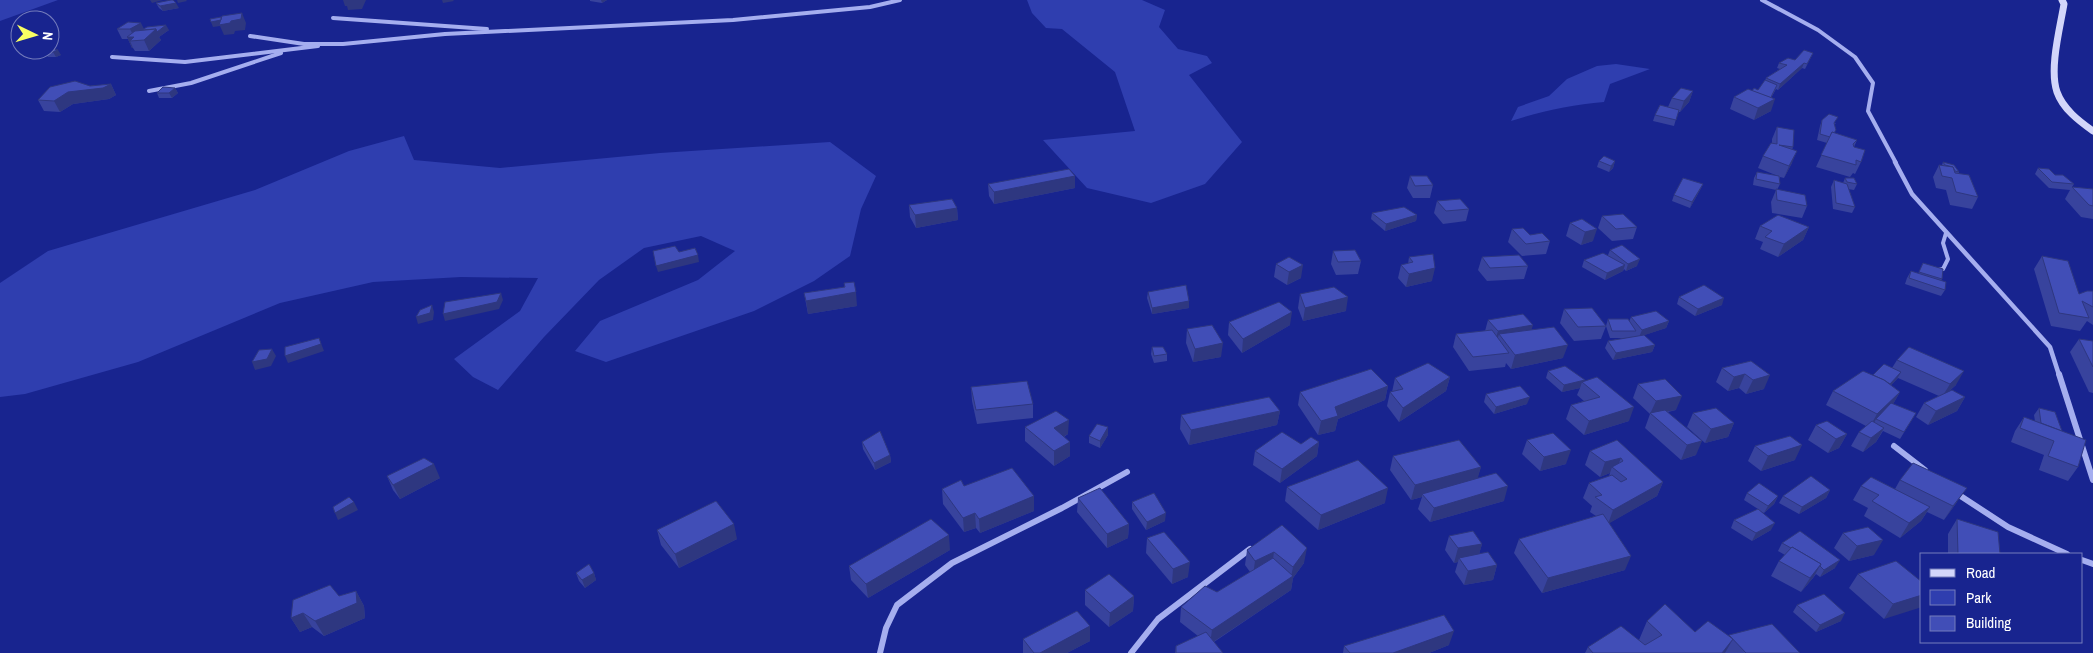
<svg xmlns="http://www.w3.org/2000/svg" width="2093" height="653" viewBox="0 0 2093 653" font-family="'Archivo Narrow',sans-serif">
  <rect width="100%" height="100%" fill="#18248f"/>
  <g fill="#2f3eaf">
    <path d="M 0,0 L 58,0 L 0,21 Z"/>
    <path d="M 1027,0 L 1142,0 L 1165,10 L 1159,27 L 1178,49 L 1207,56 L 1212,63 L 1189,75 L 1242,142 L 1205,184 L 1151,203 L 1087,188 L 1043,140 L 1135,131 L 1115,72 L 1062,29 L 1046,28 L 1032,13 Z"/>
    <path d="M 1616,64 L 1650,69 L 1610,84 L 1604,102 C 1572,105 1542,111 1511,121 L 1518,107 L 1549,96 L 1567,79 L 1597,66 Z"/>
    <path d="M 404,136 L 414,160 L 500,168 L 660,153 L 830,142 L 876,176 L 861,209 L 850,256 L 814,281 L 754,311 L 606,362 L 575,351 L 600,321 L 698,280 L 735,251 L 701,236 L 644,248 L 599,280 L 544,337 L 498,390 L 473,377 L 454,359 L 520,311 L 538,278 L 461,277 L 373,282 L 280,303 L 138,362 L 25,394 L 0,397 L 0,283 L 48,251 L 255,190 L 349,151 Z"/>
  </g>
  <g fill="none" stroke-linecap="round" stroke-linejoin="round">
    <path stroke="#a5aeef" stroke-width="4" d="M 1938,270 L 1943,269 L 1948,259 L 1943,243 L 1946,233"/>
    <g stroke="#a5aeef" stroke-width="4">
      <path d="M 1762,0 L 1818,30 L 1855,57 L 1873,83 L 1868,111 L 1896,163"/>
      <path d="M 333,18 L 487,29"/>
      <path d="M 250,36 L 304,44 L 343,44 L 445,34 L 733,20 L 870,7 L 900,0"/>
      <path d="M 112,57 L 185,62 L 318,46"/>
      <path d="M 149,91 L 191,83 L 281,53"/>
    </g>
    <path stroke="#a5aeef" stroke-width="4.5" d="M 1895,162 L 1912,194 L 2050,347 L 2059,375"/>
    <g stroke="#a5aeef" stroke-width="6">
      <path d="M 2059,374 L 2093,480"/>
      <path d="M 1894,446 L 1925,470"/>
      <path d="M 1956,493 L 2008,527 L 2067,554"/>
      <path d="M 2082,560 L 2093,564"/>
      <path d="M 880,653 L 886,628 L 897,605 L 952,563 L 1062,508 L 1127,472"/>
      <path d="M 1131,653 L 1158,619 L 1250,549"/>
    </g>
    <path stroke="#d3d6fa" stroke-width="7" d="M 2062,0 L 2064,4 C 2060,28 2049,69 2057,92 C 2063,109 2079,121 2093,131"/>
  </g>
  <g fill="#38439d">
    <path d="M 590,0 L 607,0 L 602,3 L 590,1 Z"/>
    <path d="M 156,3 L 179,8 L 163,11 L 159,8 Z"/>
    <path d="M 117,29 L 144,29 L 169,30 L 159,37 L 161,40 L 149,51 L 135,51 L 133,48 L 132,48 L 128,39 L 122,39 Z"/>
    <path d="M 50,50 L 61,55 L 56,57 L 48,57 L 45,52 Z"/>
    <path d="M 1813,53 L 1805,69 L 1802,68 L 1778,90 L 1776,89 L 1771,98 L 1771,111 L 1754,120 L 1730,109 L 1734,97 L 1752,91 L 1758,90 L 1765,81 L 1766,78 L 1780,69 L 1777,68 L 1779,63 L 1795,60 Z"/>
    <path d="M 111,84 L 116,95 L 109,99 L 73,104 L 60,112 L 44,111 L 38,100 L 90,86 Z"/>
    <path d="M 175,88 L 178,93 L 172,98 L 159,98 L 157,93 Z"/>
    <path d="M 1693,91 L 1689,102 L 1680,112 L 1678,112 L 1674,126 L 1653,121 L 1655,115 L 1668,107 L 1672,98 Z"/>
    <path d="M 1822,120 L 1836,123 L 1835,124 L 1835,133 L 1857,140 L 1854,147 L 1861,162 L 1855,174 L 1853,173 L 1850,177 L 1816,167 L 1827,143 L 1817,140 L 1820,126 Z"/>
    <path d="M 1777,127 L 1793,147 L 1792,150 L 1792,163 L 1784,178 L 1780,177 L 1780,184 L 1777,190 L 1807,206 L 1802,218 L 1772,213 L 1771,202 L 1776,190 L 1753,185 L 1754,178 L 1757,172 L 1778,176 L 1758,168 L 1763,156 L 1772,143 L 1772,139 Z"/>
    <path d="M 1599,161 L 1615,161 L 1613,168 L 1609,172 L 1597,167 Z"/>
    <path d="M 1943,162 L 1959,172 L 1959,173 L 1978,197 L 1972,209 L 1950,205 L 1946,190 L 1936,188 L 1933,177 L 1939,165 L 1942,165 Z"/>
    <path d="M 2038,168 L 2055,175 L 2074,184 L 2072,187 L 2093,189 L 2093,219 L 2081,217 L 2065,199 L 2070,190 L 2049,188 L 2035,174 Z"/>
    <path d="M 1410,176 L 1433,185 L 1430,198 L 1413,198 L 1407,188 Z"/>
    <path d="M 1845,178 L 1857,184 L 1854,190 L 1848,189 L 1855,207 L 1852,213 L 1833,209 L 1831,187 L 1834,180 L 1843,183 Z"/>
    <path d="M 988,184 L 1075,188 L 994,204 L 989,196 Z"/>
    <path d="M 1703,184 L 1700,190 L 1690,208 L 1672,201 L 1674,195 Z"/>
    <path d="M 1437,201 L 1469,209 L 1466,221 L 1443,224 L 1434,213 Z"/>
    <path d="M 909,205 L 957,208 L 958,220 L 916,228 L 910,217 Z"/>
    <path d="M 1372,213 L 1417,215 L 1416,221 L 1385,231 L 1371,219 Z"/>
    <path d="M 1602,216 L 1637,227 L 1633,239 L 1612,241 L 1598,228 Z"/>
    <path d="M 1582,219 L 1593,241 L 1581,245 L 1566,236 L 1570,223 Z"/>
    <path d="M 1760,226 L 1809,227 L 1803,240 L 1778,257 L 1760,249 L 1763,242 L 1755,239 Z"/>
    <path d="M 1512,229 L 1550,241 L 1546,254 L 1522,256 L 1508,242 Z"/>
    <path d="M 1610,250 L 1637,266 L 1626,271 L 1624,269 L 1623,271 L 1605,280 L 1582,267 L 1584,260 L 1608,255 Z"/>
    <path d="M 1333,251 L 1361,261 L 1358,274 L 1336,275 L 1331,264 Z"/>
    <path d="M 2042,256 L 2079,294 L 2093,291 L 2093,325 L 2087,321 L 2080,331 L 2051,326 L 2034,269 Z"/>
    <path d="M 1409,257 L 1432,281 L 1406,287 L 1398,278 L 1401,265 L 1408,264 Z"/>
    <path d="M 1482,257 L 1528,266 L 1524,279 L 1487,281 L 1478,270 Z"/>
    <path d="M 1923,263 L 1942,279 L 1941,281 L 1945,290 L 1941,296 L 1905,284 L 1907,278 L 1911,271 L 1918,274 Z"/>
    <path d="M 1276,264 L 1301,278 L 1287,285 L 1274,277 Z"/>
    <path d="M 844,283 L 857,306 L 808,314 L 804,293 L 844,287 Z"/>
    <path d="M 1148,292 L 1189,308 L 1152,314 L 1147,298 Z"/>
    <path d="M 1300,294 L 1346,311 L 1303,321 L 1298,308 Z"/>
    <path d="M 1679,297 L 1722,305 L 1695,316 L 1677,304 Z"/>
    <path d="M 1564,309 L 1606,326 L 1601,339 L 1574,341 L 1560,323 Z"/>
    <path d="M 1631,317 L 1669,321 L 1666,328 L 1644,335 L 1655,345 L 1652,352 L 1613,360 L 1605,348 L 1608,341 L 1625,338 L 1610,338 L 1606,326 L 1608,319 L 1629,322 Z"/>
    <path d="M 1488,320 L 1532,330 L 1563,358 L 1511,369 L 1506,363 L 1505,367 L 1469,371 L 1453,347 L 1456,334 L 1485,331 Z"/>
    <path d="M 1229,322 L 1290,325 L 1242,353 L 1228,335 Z"/>
    <path d="M 1187,329 L 1221,357 L 1193,362 L 1186,343 Z"/>
    <path d="M 2079,339 L 2093,341 L 2093,393 L 2089,392 L 2070,352 Z"/>
    <path d="M 1152,347 L 1167,354 L 1167,361 L 1154,363 L 1151,354 Z"/>
    <path d="M 1897,360 L 1956,385 L 1948,392 L 1965,397 L 1957,411 L 1928,425 L 1916,417 L 1924,403 L 1939,396 L 1898,378 L 1891,385 L 1900,392 L 1893,404 L 1916,413 L 1900,439 L 1883,431 L 1876,442 L 1863,452 L 1851,446 L 1859,432 L 1866,426 L 1826,405 L 1833,391 L 1892,368 Z"/>
    <path d="M 1751,361 L 1764,389 L 1746,394 L 1739,388 L 1728,391 L 1716,382 L 1722,368 Z"/>
    <path d="M 1548,371 L 1584,381 L 1629,421 L 1584,435 L 1566,419 L 1571,405 L 1584,401 L 1577,395 L 1580,388 L 1562,392 L 1546,378 Z"/>
    <path d="M 1450,377 L 1446,391 L 1399,422 L 1387,406 L 1390,392 L 1392,392 L 1395,378 Z"/>
    <path d="M 1638,384 L 1676,410 L 1668,412 L 1696,455 L 1681,460 L 1645,428 L 1650,414 L 1633,398 Z"/>
    <path d="M 1388,386 L 1385,400 L 1338,419 L 1335,431 L 1318,435 L 1298,405 L 1300,392 Z"/>
    <path d="M 971,387 L 1033,404 L 1033,418 L 977,424 L 972,401 Z"/>
    <path d="M 1486,394 L 1527,404 L 1494,414 L 1484,402 Z"/>
    <path d="M 2039,408 L 2062,431 L 2078,467 L 2068,481 L 2039,470 L 2044,455 L 2011,442 L 2015,431 L 2024,417 L 2035,421 L 2034,415 Z"/>
    <path d="M 1280,411 L 1277,425 L 1189,445 L 1180,429 L 1181,415 Z"/>
    <path d="M 1693,413 L 1734,423 L 1728,437 L 1705,443 L 1687,427 Z"/>
    <path d="M 1816,425 L 1847,434 L 1839,448 L 1828,453 L 1808,440 Z"/>
    <path d="M 1025,427 L 1068,434 L 1064,437 L 1070,456 L 1054,466 L 1025,441 Z"/>
    <path d="M 1108,435 L 1100,448 L 1089,443 L 1089,436 Z"/>
    <path d="M 1527,440 L 1566,464 L 1540,471 L 1522,454 Z"/>
    <path d="M 1617,440 L 1663,482 L 1657,496 L 1609,523 L 1625,570 L 1542,593 L 1514,553 L 1519,539 L 1596,516 L 1590,512 L 1592,506 L 1583,498 L 1589,483 L 1609,476 L 1610,473 L 1600,477 L 1585,465 L 1590,451 Z"/>
    <path d="M 862,442 L 890,455 L 891,462 L 875,470 L 863,449 Z"/>
    <path d="M 1319,442 L 1317,456 L 1280,483 L 1253,465 L 1255,451 L 1301,444 Z"/>
    <path d="M 1755,446 L 1795,460 L 1761,471 L 1748,461 Z"/>
    <path d="M 1393,456 L 1481,467 L 1477,478 L 1504,501 L 1430,522 L 1418,509 L 1422,497 L 1411,500 L 1390,470 Z"/>
    <path d="M 387,476 L 440,478 L 400,499 L 393,490 Z"/>
    <path d="M 1900,480 L 1957,502 L 1944,520 L 1927,512 L 1921,521 L 1900,538 L 1864,516 L 1868,508 L 1853,500 L 1861,486 L 1895,489 Z"/>
    <path d="M 964,486 L 1034,511 L 980,533 L 976,528 L 964,532 L 943,504 L 942,489 Z"/>
    <path d="M 1287,487 L 1385,503 L 1318,530 L 1285,501 Z"/>
    <path d="M 1830,490 L 1826,498 L 1799,514 L 1779,503 L 1783,496 Z"/>
    <path d="M 1747,493 L 1778,496 L 1774,504 L 1764,513 L 1760,511 L 1771,530 L 1752,541 L 1731,528 L 1734,520 L 1758,509 L 1744,500 Z"/>
    <path d="M 1078,498 L 1129,524 L 1128,538 L 1107,548 L 1077,512 Z"/>
    <path d="M 1132,502 L 1165,521 L 1146,530 L 1132,509 Z"/>
    <path d="M 1957,519 L 2000,554 L 1948,554 L 1948,534 Z"/>
    <path d="M 1282,525 L 1304,563 L 1293,578 L 1291,590 L 1214,642 L 1223,653 L 1175,653 L 1176,646 L 1198,636 L 1180,622 L 1181,607 L 1217,592 L 1250,572 L 1245,565 L 1247,550 Z"/>
    <path d="M 657,530 L 737,539 L 679,568 L 661,545 Z"/>
    <path d="M 1843,533 L 1874,555 L 1849,561 L 1834,548 Z"/>
    <path d="M 1449,536 L 1482,544 L 1479,554 L 1497,565 L 1493,580 L 1464,585 L 1455,572 L 1458,562 L 1454,563 L 1445,550 Z"/>
    <path d="M 1147,538 L 1188,577 L 1172,584 L 1146,553 Z"/>
    <path d="M 1782,543 L 1835,568 L 1820,577 L 1816,574 L 1813,578 L 1801,592 L 1771,576 L 1779,561 L 1785,555 L 1778,551 Z"/>
    <path d="M 950,550 L 868,598 L 851,580 L 849,566 Z"/>
    <path d="M 576,573 L 594,573 L 596,580 L 585,588 L 579,581 Z"/>
    <path d="M 1858,574 L 1922,582 L 1884,619 L 1849,588 Z"/>
    <path d="M 1085,590 L 1134,596 L 1133,611 L 1109,627 L 1085,605 Z"/>
    <path d="M 356,591 L 364,606 L 365,618 L 324,636 L 312,627 L 300,632 L 291,618 L 339,596 Z"/>
    <path d="M 1797,605 L 1841,621 L 1816,632 L 1793,612 Z"/>
    <path d="M 1647,621 L 1695,632 L 1728,636 L 1729,635 L 1800,653 L 1585,653 L 1588,647 L 1639,640 Z"/>
    <path d="M 1023,639 L 1090,641 L 1067,653 L 1023,653 Z"/>
    <path d="M 1449,645 L 1429,653 L 1343,653 L 1344,646 Z"/>
  </g>
  <g fill="#2e3780">
    <path d="M 150,0 L 163,0 L 152,3 Z"/>
    <path d="M 177,0 L 186,0 L 187,1 L 178,3 Z"/>
    <path d="M 343,0 L 366,0 L 362,9 L 348,10 L 347,6 L 345,6 Z"/>
    <path d="M 442,0 L 453,0 L 454,1 L 443,3 Z"/>
    <path d="M 601,0 L 607,0 L 602,3 Z"/>
    <path d="M 176,3 L 179,8 L 163,11 L 160,6 Z"/>
    <path d="M 242,13 L 246,23 L 245,30 L 235,31 L 234,34 L 224,35 L 220,26 L 213,27 L 211,22 L 223,20 L 231,21 Z"/>
    <path d="M 141,23 L 146,33 L 130,41 L 133,48 L 132,48 L 127,37 L 134,37 L 130,29 Z"/>
    <path d="M 166,25 L 169,30 L 159,37 L 161,40 L 149,51 L 144,40 L 156,29 Z"/>
    <path d="M 32,50 L 35,55 L 27,58 L 24,53 Z"/>
    <path d="M 58,50 L 61,55 L 56,57 L 53,52 Z"/>
    <path d="M 1804,63 L 1802,68 L 1778,90 L 1780,84 Z"/>
    <path d="M 111,84 L 116,95 L 109,99 L 73,104 L 60,112 L 54,101 L 68,92 Z"/>
    <path d="M 175,88 L 178,93 L 172,98 L 169,93 Z"/>
    <path d="M 1693,91 L 1689,102 L 1680,112 L 1684,101 Z"/>
    <path d="M 1775,99 L 1771,111 L 1754,120 L 1758,108 Z"/>
    <path d="M 1797,151 L 1792,163 L 1784,178 L 1789,166 Z"/>
    <path d="M 1615,161 L 1613,168 L 1609,172 L 1611,166 Z"/>
    <path d="M 1075,176 L 1075,188 L 994,204 L 994,192 Z"/>
    <path d="M 1703,184 L 1700,190 L 1690,208 L 1692,202 Z"/>
    <path d="M 957,208 L 958,220 L 916,228 L 915,215 Z"/>
    <path d="M 1417,215 L 1416,221 L 1385,231 L 1386,224 Z"/>
    <path d="M 1809,227 L 1803,240 L 1778,257 L 1784,244 Z"/>
    <path d="M 1597,229 L 1593,241 L 1581,245 L 1585,232 Z"/>
    <path d="M 698,255 L 699,262 L 658,272 L 656,266 Z"/>
    <path d="M 1640,259 L 1637,266 L 1626,271 L 1628,264 Z"/>
    <path d="M 1303,265 L 1301,278 L 1287,285 L 1289,272 Z"/>
    <path d="M 1625,265 L 1623,271 L 1605,280 L 1607,273 Z"/>
    <path d="M 1435,268 L 1432,281 L 1406,287 L 1409,274 Z"/>
    <path d="M 856,292 L 857,306 L 808,314 L 806,301 Z"/>
    <path d="M 501,293 L 503,300 L 499,309 L 445,321 L 443,314 Z"/>
    <path d="M 1348,297 L 1346,311 L 1303,321 L 1305,308 Z"/>
    <path d="M 1724,298 L 1722,305 L 1695,316 L 1698,309 Z"/>
    <path d="M 1189,301 L 1189,308 L 1152,314 L 1152,308 Z"/>
    <path d="M 432,305 L 434,312 L 433,320 L 418,324 L 416,317 Z"/>
    <path d="M 1292,312 L 1290,325 L 1242,353 L 1243,339 Z"/>
    <path d="M 1669,321 L 1666,328 L 1639,337 L 1642,330 Z"/>
    <path d="M 1533,325 L 1529,338 L 1499,334 L 1496,344 L 1494,344 L 1498,331 Z"/>
    <path d="M 319,338 L 324,351 L 288,363 L 285,356 Z"/>
    <path d="M 1223,343 L 1221,357 L 1193,362 L 1195,349 Z"/>
    <path d="M 1568,345 L 1563,358 L 1511,369 L 1515,355 Z"/>
    <path d="M 1655,345 L 1652,352 L 1613,360 L 1616,353 Z"/>
    <path d="M 272,349 L 276,356 L 271,366 L 255,370 L 252,362 Z"/>
    <path d="M 1964,371 L 1956,385 L 1942,397 L 1950,384 Z"/>
    <path d="M 1901,372 L 1897,379 L 1884,393 L 1888,386 Z"/>
    <path d="M 1745,374 L 1739,388 L 1728,391 L 1734,377 Z"/>
    <path d="M 1770,375 L 1764,389 L 1746,394 L 1753,380 Z"/>
    <path d="M 1450,377 L 1446,391 L 1399,422 L 1403,408 Z"/>
    <path d="M 1585,380 L 1584,383 L 1582,382 L 1580,388 L 1562,392 L 1564,385 Z"/>
    <path d="M 1388,386 L 1385,400 L 1338,419 L 1335,431 L 1318,435 L 1321,421 L 1335,407 Z"/>
    <path d="M 1900,392 L 1892,406 L 1876,419 L 1874,423 L 1869,428 L 1877,414 Z"/>
    <path d="M 1682,396 L 1676,410 L 1651,414 L 1650,414 L 1656,401 Z"/>
    <path d="M 1530,397 L 1527,404 L 1494,414 L 1496,407 Z"/>
    <path d="M 1965,397 L 1957,411 L 1928,425 L 1936,411 Z"/>
    <path d="M 1634,407 L 1629,421 L 1584,435 L 1589,421 Z"/>
    <path d="M 1280,411 L 1277,425 L 1189,445 L 1191,430 Z"/>
    <path d="M 1069,420 L 1068,434 L 1054,442 L 1054,428 Z"/>
    <path d="M 1734,423 L 1728,437 L 1705,443 L 1711,429 Z"/>
    <path d="M 1108,427 L 1108,435 L 1100,448 L 1100,441 Z"/>
    <path d="M 1884,428 L 1876,442 L 1863,452 L 1871,438 Z"/>
    <path d="M 1847,434 L 1839,448 L 1828,453 L 1836,439 Z"/>
    <path d="M 1702,441 L 1696,455 L 1681,460 L 1687,445 Z"/>
    <path d="M 1070,442 L 1070,456 L 1054,466 L 1054,451 Z"/>
    <path d="M 1319,442 L 1317,456 L 1280,483 L 1282,469 Z"/>
    <path d="M 1802,445 L 1795,460 L 1761,471 L 1768,456 Z"/>
    <path d="M 1571,450 L 1566,464 L 1540,471 L 1544,457 Z"/>
    <path d="M 890,455 L 891,462 L 875,470 L 874,463 Z"/>
    <path d="M 1621,458 L 1616,470 L 1612,467 L 1610,473 L 1600,477 L 1605,462 Z"/>
    <path d="M 434,464 L 440,478 L 400,499 L 393,485 Z"/>
    <path d="M 1481,467 L 1477,481 L 1422,494 L 1422,497 L 1411,500 L 1415,485 Z"/>
    <path d="M 1663,482 L 1657,496 L 1608,524 L 1613,510 Z"/>
    <path d="M 1508,486 L 1504,501 L 1430,522 L 1434,508 Z"/>
    <path d="M 1388,488 L 1385,503 L 1318,530 L 1321,515 Z"/>
    <path d="M 1967,488 L 1957,502 L 1944,520 L 1953,506 Z"/>
    <path d="M 1830,490 L 1826,498 L 1799,514 L 1802,507 Z"/>
    <path d="M 1034,496 L 1034,511 L 980,533 L 979,519 Z"/>
    <path d="M 1778,496 L 1774,504 L 1764,513 L 1768,506 Z"/>
    <path d="M 354,502 L 358,510 L 338,520 L 335,513 Z"/>
    <path d="M 1930,507 L 1921,521 L 1900,538 L 1909,523 Z"/>
    <path d="M 975,513 L 976,528 L 964,532 L 963,518 Z"/>
    <path d="M 1166,513 L 1165,521 L 1146,530 L 1147,522 Z"/>
    <path d="M 1775,523 L 1771,530 L 1752,541 L 1756,533 Z"/>
    <path d="M 734,524 L 737,539 L 679,568 L 675,554 Z"/>
    <path d="M 1129,524 L 1128,538 L 1107,548 L 1107,534 Z"/>
    <path d="M 949,535 L 950,550 L 868,598 L 866,584 Z"/>
    <path d="M 1883,540 L 1874,555 L 1849,561 L 1857,546 Z"/>
    <path d="M 1482,544 L 1478,558 L 1459,558 L 1458,562 L 1454,563 L 1458,548 Z"/>
    <path d="M 1307,548 L 1304,563 L 1293,578 L 1291,590 L 1210,644 L 1212,630 L 1291,577 L 1293,567 Z"/>
    <path d="M 1274,552 L 1272,566 L 1253,576 L 1255,561 Z"/>
    <path d="M 1631,556 L 1625,570 L 1542,593 L 1548,578 Z"/>
    <path d="M 1840,560 L 1835,568 L 1820,577 L 1824,570 Z"/>
    <path d="M 1190,562 L 1188,577 L 1172,584 L 1173,569 Z"/>
    <path d="M 1821,564 L 1813,578 L 1801,592 L 1810,578 Z"/>
    <path d="M 1497,565 L 1493,580 L 1464,585 L 1468,571 Z"/>
    <path d="M 594,573 L 596,580 L 585,588 L 582,580 Z"/>
    <path d="M 356,591 L 364,606 L 365,618 L 324,636 L 315,621 Z"/>
    <path d="M 1922,595 L 1922,607 L 1884,619 L 1893,604 Z"/>
    <path d="M 1134,596 L 1133,611 L 1109,627 L 1110,613 Z"/>
    <path d="M 303,613 L 312,627 L 300,632 L 291,618 Z"/>
    <path d="M 1845,613 L 1841,621 L 1816,632 L 1820,625 Z"/>
    <path d="M 1090,626 L 1090,641 L 1067,653 L 1040,653 Z"/>
    <path d="M 1454,631 L 1449,645 L 1429,653 L 1393,653 Z"/>
    <path d="M 1733,639 L 1725,653 L 1722,653 Z"/>
  </g>
  <g fill="#414eb7" stroke="#2e3780">
    <path d="M 171,0 L 173,0 L 176,3 L 160,6 L 156,3 Z"/>
    <path d="M 242,13 L 241,19 L 231,21 L 230,23 L 219,25 L 222,16 Z"/>
    <path d="M 221,17 L 221,20 L 211,22 L 210,19 Z"/>
    <path d="M 128,22 L 141,23 L 130,29 L 117,29 Z"/>
    <path d="M 166,25 L 157,32 L 156,29 L 142,30 L 147,27 Z"/>
    <path d="M 156,29 L 144,40 L 130,41 L 134,37 L 127,37 L 135,31 Z"/>
    <path d="M 50,49 L 58,50 L 53,52 L 45,52 L 48,50 L 50,50 Z"/>
    <path d="M 21,50 L 31,50 L 24,53 Z"/>
    <path d="M 1804,50 L 1813,53 L 1807,64 L 1804,63 L 1780,84 L 1766,78 L 1787,65 L 1779,63 L 1788,58 L 1795,60 Z"/>
    <path d="M 1765,80 L 1777,85 L 1772,95 L 1771,98 L 1752,91 L 1754,88 L 1758,90 Z"/>
    <path d="M 75,81 L 90,86 L 111,84 L 103,88 L 68,92 L 54,101 L 38,100 L 50,87 Z"/>
    <path d="M 163,87 L 175,88 L 169,93 L 157,93 Z"/>
    <path d="M 1681,88 L 1693,91 L 1684,101 L 1672,98 Z"/>
    <path d="M 1748,89 L 1775,99 L 1758,108 L 1734,97 Z"/>
    <path d="M 1660,105 L 1679,110 L 1676,120 L 1655,115 Z"/>
    <path d="M 1829,114 L 1838,117 L 1834,123 L 1836,130 L 1834,133 L 1832,132 L 1830,137 L 1820,134 L 1822,120 Z"/>
    <path d="M 1777,127 L 1794,130 L 1793,147 L 1779,145 L 1797,151 L 1789,166 L 1763,156 L 1771,143 L 1777,144 Z"/>
    <path d="M 1832,132 L 1857,140 L 1853,144 L 1854,147 L 1865,150 L 1861,162 L 1856,160 L 1856,165 L 1821,155 Z"/>
    <path d="M 1604,156 L 1615,161 L 1611,166 L 1599,161 Z"/>
    <path d="M 1943,162 L 1954,165 L 1959,172 L 1955,171 L 1953,167 L 1945,165 Z"/>
    <path d="M 1939,165 L 1953,167 L 1955,173 L 1969,175 L 1978,197 L 1956,192 L 1952,178 L 1942,176 Z"/>
    <path d="M 2038,168 L 2049,169 L 2055,175 L 2063,175 L 2074,184 L 2052,182 Z"/>
    <path d="M 1069,169 L 1075,176 L 994,192 L 988,184 Z"/>
    <path d="M 1757,172 L 1779,176 L 1780,184 L 1756,179 Z"/>
    <path d="M 1410,176 L 1427,176 L 1433,185 L 1415,186 Z"/>
    <path d="M 1683,178 L 1703,184 L 1692,202 L 1674,195 Z"/>
    <path d="M 1845,178 L 1854,178 L 1857,184 L 1847,182 Z"/>
    <path d="M 1834,180 L 1847,184 L 1855,207 L 1836,203 Z"/>
    <path d="M 2072,187 L 2093,189 L 2093,206 L 2089,205 Z"/>
    <path d="M 1776,189 L 1805,195 L 1807,206 L 1777,200 Z"/>
    <path d="M 952,199 L 957,208 L 915,215 L 909,205 Z"/>
    <path d="M 1460,199 L 1469,209 L 1446,211 L 1437,201 Z"/>
    <path d="M 1404,207 L 1417,215 L 1386,224 L 1372,213 Z"/>
    <path d="M 1623,214 L 1637,227 L 1616,229 L 1602,216 Z"/>
    <path d="M 1778,215 L 1809,227 L 1784,244 L 1765,237 L 1772,231 L 1760,226 Z"/>
    <path d="M 1582,219 L 1597,229 L 1585,232 L 1570,223 Z"/>
    <path d="M 1523,228 L 1530,235 L 1542,233 L 1550,241 L 1526,244 L 1512,229 Z"/>
    <path d="M 1622,245 L 1640,259 L 1628,264 L 1610,250 Z"/>
    <path d="M 675,246 L 679,252 L 695,248 L 698,255 L 656,266 L 653,251 Z"/>
    <path d="M 1355,250 L 1361,261 L 1338,262 L 1333,251 Z"/>
    <path d="M 1603,253 L 1625,265 L 1607,273 L 1584,260 Z"/>
    <path d="M 1433,254 L 1435,268 L 1409,274 L 1401,265 L 1413,262 L 1409,257 Z"/>
    <path d="M 1519,255 L 1528,266 L 1490,268 L 1482,257 Z"/>
    <path d="M 2042,256 L 2068,261 L 2079,294 L 2087,291 L 2093,291 L 2093,307 L 2082,301 L 2089,318 L 2059,313 Z"/>
    <path d="M 1289,257 L 1303,265 L 1289,272 L 1276,264 Z"/>
    <path d="M 1923,263 L 1943,269 L 1942,279 L 1919,272 Z"/>
    <path d="M 1911,271 L 1946,282 L 1945,290 L 1909,278 Z"/>
    <path d="M 854,282 L 856,292 L 806,301 L 804,293 L 845,287 L 844,283 Z"/>
    <path d="M 1186,285 L 1189,301 L 1152,308 L 1148,292 Z"/>
    <path d="M 1704,285 L 1724,298 L 1698,309 L 1679,297 Z"/>
    <path d="M 1334,287 L 1348,297 L 1305,308 L 1300,294 Z"/>
    <path d="M 501,293 L 497,302 L 443,314 L 445,302 Z"/>
    <path d="M 1279,302 L 1292,312 L 1243,339 L 1229,322 Z"/>
    <path d="M 432,305 L 430,313 L 416,317 L 420,310 Z"/>
    <path d="M 1592,308 L 1606,326 L 1578,327 L 1564,309 Z"/>
    <path d="M 1656,311 L 1669,321 L 1642,330 L 1631,317 Z"/>
    <path d="M 1523,314 L 1533,325 L 1498,331 L 1488,320 Z"/>
    <path d="M 1608,319 L 1628,319 L 1636,331 L 1612,331 Z"/>
    <path d="M 1212,325 L 1223,343 L 1195,349 L 1187,329 Z"/>
    <path d="M 1554,327 L 1568,345 L 1515,355 L 1499,334 Z"/>
    <path d="M 1492,330 L 1509,353 L 1473,357 L 1456,334 Z"/>
    <path d="M 1644,335 L 1655,345 L 1616,353 L 1608,341 Z"/>
    <path d="M 319,338 L 321,344 L 285,356 L 285,347 Z"/>
    <path d="M 2079,339 L 2093,341 L 2093,367 Z"/>
    <path d="M 1152,347 L 1163,347 L 1167,354 L 1154,356 Z"/>
    <path d="M 1909,347 L 1964,371 L 1950,384 L 1897,360 Z"/>
    <path d="M 272,349 L 267,359 L 252,362 L 259,350 Z"/>
    <path d="M 1751,361 L 1770,375 L 1753,380 L 1745,374 L 1734,377 L 1722,368 Z"/>
    <path d="M 1428,363 L 1450,377 L 1403,408 L 1390,392 L 1403,389 L 1395,378 Z"/>
    <path d="M 1884,364 L 1901,372 L 1890,384 L 1884,380 L 1873,375 Z"/>
    <path d="M 1565,366 L 1585,380 L 1564,385 L 1548,371 Z"/>
    <path d="M 1371,369 L 1388,386 L 1335,407 L 1338,416 L 1321,421 L 1300,392 Z"/>
    <path d="M 1863,371 L 1884,380 L 1900,392 L 1877,414 L 1833,391 Z"/>
    <path d="M 1597,377 L 1634,407 L 1589,421 L 1571,405 L 1600,397 L 1582,382 Z"/>
    <path d="M 1665,379 L 1682,396 L 1656,401 L 1638,384 Z"/>
    <path d="M 1027,381 L 1033,404 L 976,410 L 971,387 Z"/>
    <path d="M 1520,386 L 1530,397 L 1496,407 L 1486,394 Z"/>
    <path d="M 1952,390 L 1965,397 L 1936,411 L 1924,403 Z"/>
    <path d="M 1269,397 L 1280,411 L 1191,430 L 1181,415 Z"/>
    <path d="M 1891,403 L 1916,413 L 1904,432 L 1876,419 Z"/>
    <path d="M 1716,408 L 1734,423 L 1711,429 L 1693,413 Z"/>
    <path d="M 2039,408 L 2055,412 L 2062,431 L 2041,423 Z"/>
    <path d="M 1665,410 L 1702,441 L 1687,445 L 1650,413 Z"/>
    <path d="M 1056,411 L 1069,420 L 1054,428 L 1070,442 L 1054,451 L 1025,427 Z"/>
    <path d="M 2024,417 L 2086,440 L 2078,467 L 2048,456 L 2054,441 L 2020,428 Z"/>
    <path d="M 1827,421 L 1847,434 L 1836,439 L 1816,425 Z"/>
    <path d="M 1872,421 L 1884,428 L 1871,438 L 1859,432 Z"/>
    <path d="M 1097,424 L 1108,427 L 1100,441 L 1089,436 Z"/>
    <path d="M 880,431 L 890,455 L 874,463 L 862,442 Z"/>
    <path d="M 1282,432 L 1301,444 L 1311,437 L 1319,442 L 1282,469 L 1255,451 Z"/>
    <path d="M 1553,433 L 1571,450 L 1544,457 L 1527,440 Z"/>
    <path d="M 1790,436 L 1802,445 L 1768,456 L 1755,446 Z"/>
    <path d="M 1459,440 L 1481,467 L 1415,485 L 1393,456 Z"/>
    <path d="M 1617,440 L 1663,482 L 1613,510 L 1595,497 L 1602,495 L 1589,483 L 1612,475 L 1621,482 L 1627,479 L 1612,467 L 1623,461 L 1621,458 L 1605,462 L 1590,451 Z"/>
    <path d="M 424,458 L 434,464 L 393,485 L 387,476 Z"/>
    <path d="M 1358,460 L 1388,488 L 1321,515 L 1287,487 Z"/>
    <path d="M 1913,463 L 1967,488 L 1953,506 L 1900,480 Z"/>
    <path d="M 1012,468 L 1034,496 L 979,519 L 975,513 L 963,518 L 942,489 L 961,480 L 964,486 Z"/>
    <path d="M 1496,473 L 1508,486 L 1434,508 L 1422,494 Z"/>
    <path d="M 1811,476 L 1830,490 L 1802,507 L 1783,496 Z"/>
    <path d="M 1871,477 L 1930,507 L 1909,523 L 1872,501 L 1879,495 L 1861,486 Z"/>
    <path d="M 1759,483 L 1778,496 L 1768,506 L 1747,493 Z"/>
    <path d="M 1100,488 L 1129,524 L 1107,534 L 1078,498 Z"/>
    <path d="M 1154,493 L 1166,513 L 1147,522 L 1132,502 Z"/>
    <path d="M 349,497 L 354,502 L 335,513 L 333,507 Z"/>
    <path d="M 716,501 L 734,524 L 675,554 L 657,530 Z"/>
    <path d="M 1758,509 L 1775,523 L 1756,533 L 1734,520 Z"/>
    <path d="M 1603,514 L 1631,556 L 1548,578 L 1519,539 Z"/>
    <path d="M 931,519 L 949,535 L 866,584 L 849,566 Z"/>
    <path d="M 1957,519 L 1998,532 L 2000,554 L 1958,554 Z"/>
    <path d="M 1282,525 L 1307,548 L 1293,567 L 1274,552 L 1255,561 L 1247,550 Z"/>
    <path d="M 1868,527 L 1883,540 L 1857,546 L 1843,533 Z"/>
    <path d="M 1473,531 L 1482,544 L 1458,548 L 1449,536 Z"/>
    <path d="M 1800,531 L 1840,560 L 1824,570 L 1820,566 L 1821,564 L 1792,547 L 1791,548 L 1782,543 Z"/>
    <path d="M 1164,532 L 1190,562 L 1173,569 L 1147,538 Z"/>
    <path d="M 1792,547 L 1821,564 L 1810,578 L 1779,561 Z"/>
    <path d="M 1488,552 L 1497,565 L 1468,571 L 1459,558 Z"/>
    <path d="M 1273,558 L 1293,576 L 1212,630 L 1181,607 L 1205,586 L 1217,592 Z"/>
    <path d="M 1896,561 L 1922,582 L 1922,595 L 1893,604 L 1858,574 Z"/>
    <path d="M 589,564 L 594,573 L 582,580 L 576,573 Z"/>
    <path d="M 1109,574 L 1134,596 L 1110,613 L 1085,590 Z"/>
    <path d="M 330,585 L 339,596 L 356,591 L 357,603 L 315,621 L 303,613 L 291,618 L 293,600 Z"/>
    <path d="M 1824,594 L 1845,613 L 1820,625 L 1797,605 Z"/>
    <path d="M 1665,604 L 1695,632 L 1708,621 L 1733,639 L 1722,653 L 1593,653 L 1588,647 L 1621,626 L 1645,645 L 1662,635 L 1647,621 Z"/>
    <path d="M 1077,611 L 1090,626 L 1040,653 L 1034,653 L 1023,639 Z"/>
    <path d="M 1444,615 L 1454,631 L 1393,653 L 1350,653 L 1344,646 Z"/>
    <path d="M 1772,624 L 1800,653 L 1746,653 L 1729,635 Z"/>
    <path d="M 1206,632 L 1223,653 L 1176,653 L 1176,646 Z"/>
  </g>
  <rect x="1920" y="553" width="162" height="90" fill="#18248f" stroke="#747cbc"/>
  <rect x="1930" y="569" width="25" height="8" fill="#d3d6fa" stroke="#747cbc"/>
  <text x="1966" y="578" font-size="15" fill="#ffffff">Road</text>
  <rect x="1930" y="590" width="25" height="15" fill="#2f3eaf" stroke="#747cbc"/>
  <text x="1966" y="603" font-size="15" fill="#ffffff">Park</text>
  <rect x="1930" y="616" width="25" height="15" fill="#414eb7" stroke="#747cbc"/>
  <text x="1966" y="628" font-size="15" fill="#ffffff">Building</text>
  <g transform="translate(35 35) rotate(95)"><circle r="24" fill="#18248f" stroke="#747cbc"/>
  <path d="M0-4L9 19L0 12L-9 19Z" fill="#f8ff63"/>
  <text y="-8" font-size="14" font-weight="bold" text-anchor="middle" fill="#ffffff">N</text>
  </g>
</svg>
